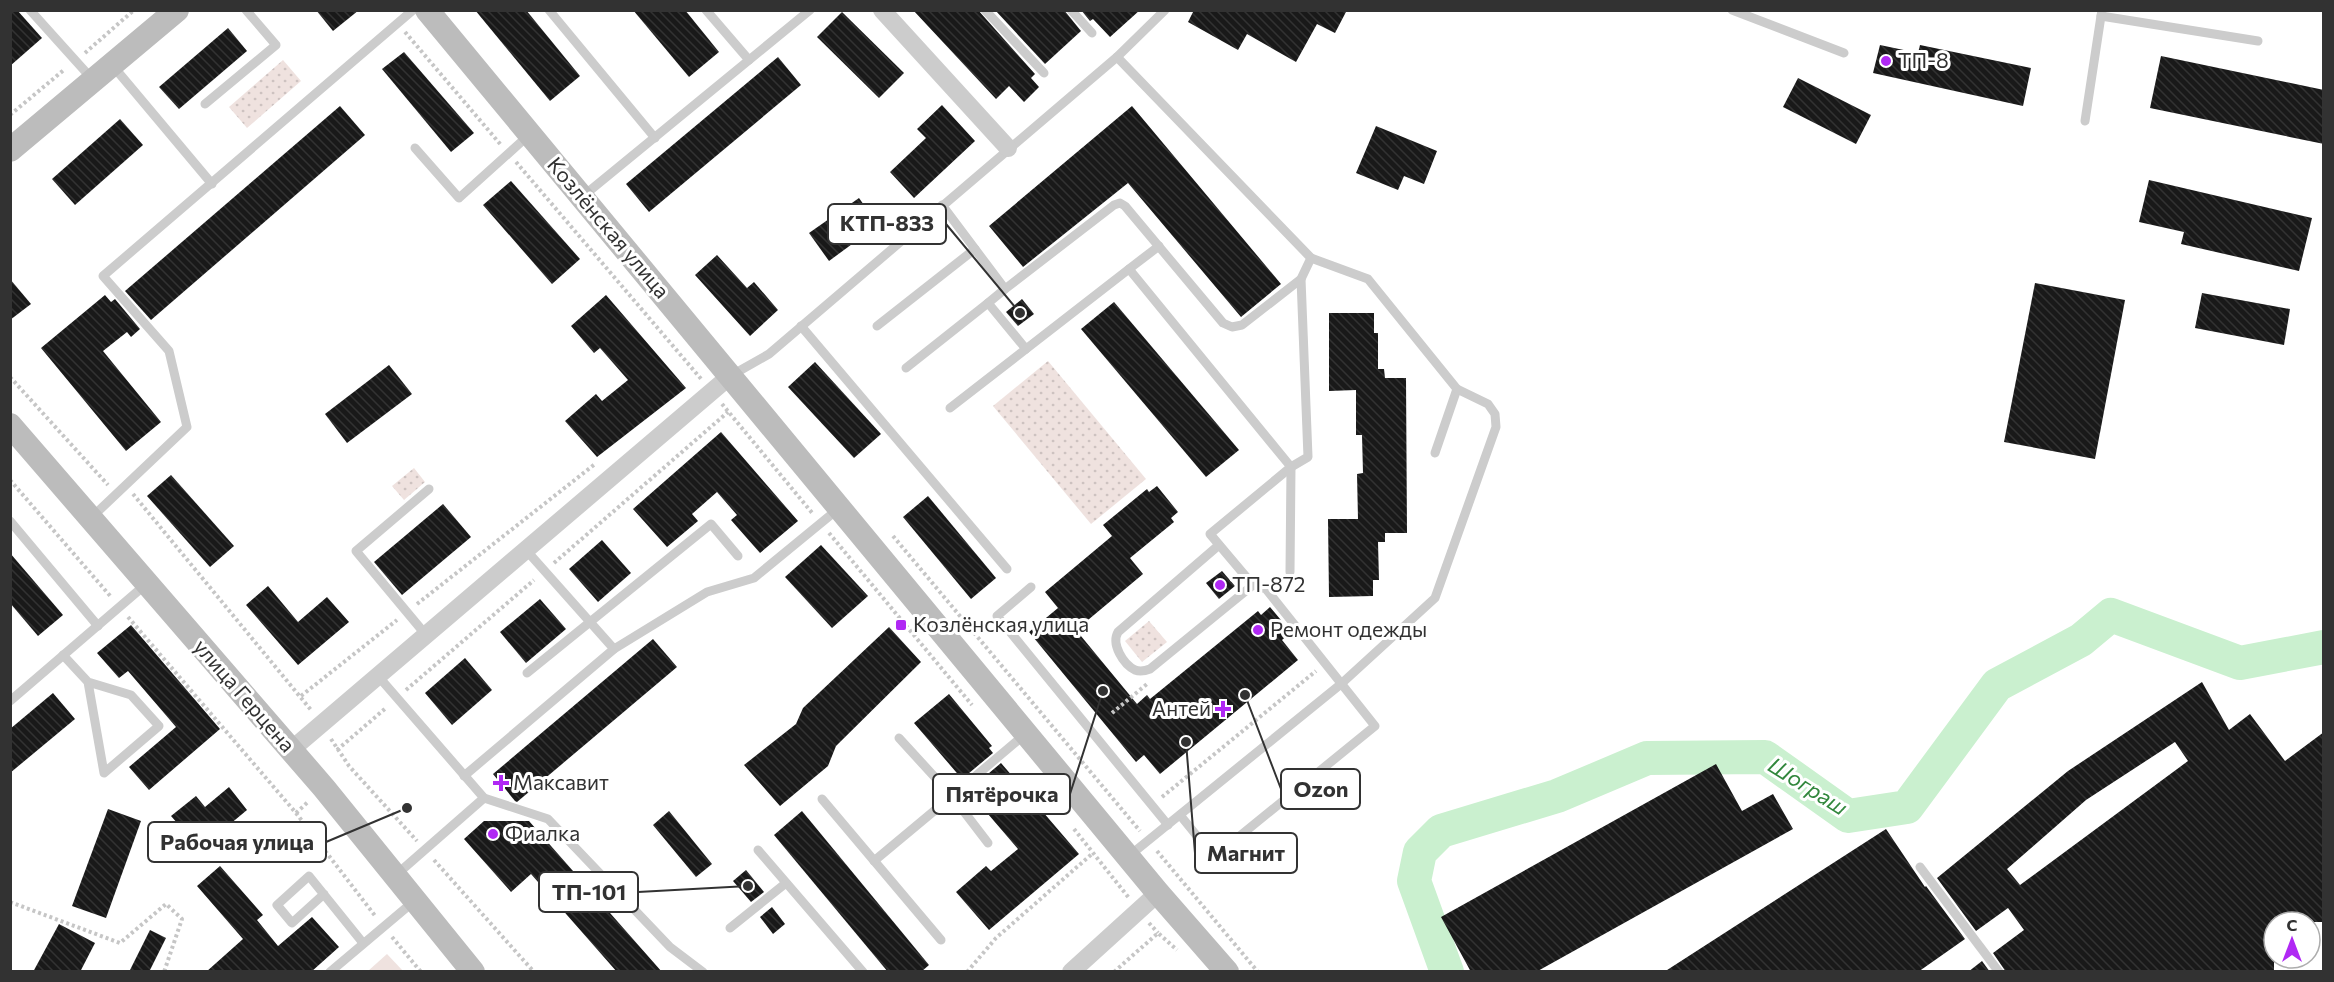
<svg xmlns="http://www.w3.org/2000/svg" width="2334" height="982" viewBox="0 0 2334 982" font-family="Commissioner,sans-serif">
  <defs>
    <pattern id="green-dots" width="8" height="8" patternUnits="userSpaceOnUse" patternTransform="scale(1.5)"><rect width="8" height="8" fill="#efe2df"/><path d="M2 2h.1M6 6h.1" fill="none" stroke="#cdc2c0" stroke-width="1.8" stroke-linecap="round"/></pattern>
    <pattern id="building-back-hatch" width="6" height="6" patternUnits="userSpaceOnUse" patternTransform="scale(1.5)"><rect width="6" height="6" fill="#191919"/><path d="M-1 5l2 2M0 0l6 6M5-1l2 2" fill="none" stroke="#323232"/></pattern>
  </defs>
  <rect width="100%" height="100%" fill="#fff"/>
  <g fill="url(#green-dots)">
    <path d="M 283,60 L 301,81 L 247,128 L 229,107 Z"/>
    <path d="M 1048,361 L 1146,479 L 1091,524 L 993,406 Z"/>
    <path d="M 414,468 L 425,482 L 404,500 L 392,486 Z"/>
    <path d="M 1149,621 L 1167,642 L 1142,662 L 1125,641 Z"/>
  </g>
  <path fill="#efe2df" d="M 387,954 L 403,971 L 368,971 Z"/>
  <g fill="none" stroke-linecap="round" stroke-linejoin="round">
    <path stroke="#caf0cf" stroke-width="34" d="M 1447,972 L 1414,881 L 1420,852 L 1441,831 L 1557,796 L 1647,758 L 1765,757 L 1848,816 L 1907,807 L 1997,685 L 2081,640 L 2111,615 L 2240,663 L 2324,647"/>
  </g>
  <g fill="url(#building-back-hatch)" fill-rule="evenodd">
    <path d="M 10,10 L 17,10 L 42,38 L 10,66 Z"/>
    <path d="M 316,10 L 359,10 L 333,31 Z"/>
    <path d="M 475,10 L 526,10 L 580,76 L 550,101 Z"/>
    <path d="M 633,10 L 685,10 L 719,52 L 689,77 Z"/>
    <path d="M 913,10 L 978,10 L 1035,74 L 1031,78 L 1039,87 L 1024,102 L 1009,86 L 996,99 Z"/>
    <path d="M 995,10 L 1064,10 L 1081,31 L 1045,64 Z"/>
    <path d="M 1081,10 L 1140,10 L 1110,37 L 1093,19 L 1090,21 Z"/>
    <path d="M 1194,10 L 1347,10 L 1335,33 L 1317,24 L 1296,62 L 1247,34 L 1238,50 L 1188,22 Z"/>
    <path d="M 842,12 L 904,73 L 879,98 L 817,37 Z"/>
    <path d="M 228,28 L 247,51 L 179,109 L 159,87 Z"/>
    <path d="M 1880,45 L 1918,53 L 1920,45 L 2031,68 L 2023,106 L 1873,73 Z"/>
    <path d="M 404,52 L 474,133 L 451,152 L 382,69 Z"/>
    <path d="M 2161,56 L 2324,90 L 2324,144 L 2150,108 Z"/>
    <path d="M 778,57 L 801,85 L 649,212 L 626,184 Z"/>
    <path d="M 1798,78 L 1871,115 L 1856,144 L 1783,107 Z"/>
    <path d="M 942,105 L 975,141 L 914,198 L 890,172 L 926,138 L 917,129 Z"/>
    <path d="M 340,106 L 365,135 L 151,320 L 125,291 Z"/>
    <path d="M 1132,106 L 1281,284 L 1241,317 L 1128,183 L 1023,267 L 989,226 Z"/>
    <path d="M 120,119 L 143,145 L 75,205 L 52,179 Z"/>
    <path d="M 1376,126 L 1437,151 L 1424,184 L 1404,176 L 1398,190 L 1356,173 Z"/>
    <path d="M 2149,180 L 2312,218 L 2299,271 L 2181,244 L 2184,232 L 2139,222 Z"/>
    <path d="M 511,181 L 580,259 L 552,284 L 483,205 Z"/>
    <path d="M 859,198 L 878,225 L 829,261 L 809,233 Z"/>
    <path d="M 717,255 L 747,288 L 754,282 L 778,310 L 750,336 L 695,275 Z"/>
    <path d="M 10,279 L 31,304 L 10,320 Z"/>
    <path d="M 2035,283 L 2125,300 L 2095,459 L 2004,442 Z"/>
    <path d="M 2202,293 L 2290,309 L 2284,345 L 2195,328 Z"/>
    <path d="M 105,295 L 111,302 L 115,299 L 140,329 L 131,337 L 127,332 L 103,351 L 161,422 L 126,451 L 41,348 Z"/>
    <path d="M 606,295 L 686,388 L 597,457 L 565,421 L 596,394 L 602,401 L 628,380 L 600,348 L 594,353 L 571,326 Z"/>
    <path d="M 1022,299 L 1034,314 L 1018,326 L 1006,312 Z"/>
    <path d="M 1114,302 L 1239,450 L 1206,477 L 1081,329 Z"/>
    <path d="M 1329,313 L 1374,313 L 1374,333 L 1378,333 L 1378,369 L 1384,369 L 1385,378 L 1406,378 L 1407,533 L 1385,533 L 1385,542 L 1378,542 L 1379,580 L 1373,580 L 1373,596 L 1329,597 L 1328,519 L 1358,519 L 1357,474 L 1363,473 L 1362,435 L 1356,435 L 1356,390 L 1329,391 Z"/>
    <path d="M 815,362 L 881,434 L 854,458 L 788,387 Z"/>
    <path d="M 389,365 L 412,394 L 347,443 L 325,414 Z"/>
    <path d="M 721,432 L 798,521 L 760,553 L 731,520 L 737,515 L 717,492 L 692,514 L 698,521 L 667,547 L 633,509 Z"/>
    <path d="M 171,475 L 234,546 L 210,567 L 147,496 Z"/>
    <path d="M 1157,486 L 1178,512 L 1171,518 L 1174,522 L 1130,558 L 1143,574 L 1076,630 L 1137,704 L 1147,695 L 1150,699 L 1258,611 L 1261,615 L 1270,607 L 1291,632 L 1282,640 L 1298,660 L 1160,774 L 1144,755 L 1136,762 L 1029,632 L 1058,608 L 1045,592 L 1112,536 L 1103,525 L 1147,489 L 1149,492 Z"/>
    <path d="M 928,496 L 996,578 L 971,599 L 903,517 Z"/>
    <path d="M 443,504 L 471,537 L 402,595 L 374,562 Z"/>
    <path d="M 602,540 L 631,573 L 598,602 L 569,569 Z"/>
    <path d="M 821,545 L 868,596 L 832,628 L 785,577 Z"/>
    <path d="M 10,553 L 63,615 L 38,636 L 10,603 Z"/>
    <path d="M 1222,571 L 1235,586 L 1219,599 L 1206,583 Z"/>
    <path d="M 268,586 L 298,622 L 327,597 L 349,622 L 298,665 L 246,605 Z"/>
    <path d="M 540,599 L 566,629 L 526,663 L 500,632 Z"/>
    <path d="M 131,625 L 220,729 L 149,790 L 129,767 L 176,727 L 128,671 L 119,678 L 97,653 Z"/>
    <path d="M 889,627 L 921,662 L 836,746 L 828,766 L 780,806 L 744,765 L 796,724 L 803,708 Z"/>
    <path d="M 653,639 L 677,667 L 517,802 L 515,801 L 493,774 Z"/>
    <path d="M 465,658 L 492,690 L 452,725 L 425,693 Z"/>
    <path d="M 2202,682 L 2229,730 L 2250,714 L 2285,761 L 2324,732 L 2324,922 L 2274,922 L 2274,972 L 2006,972 L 1993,953 L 2024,930 L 2008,908 L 1976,931 L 1937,878 L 2068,771 ZM 2175,742 L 2188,761 L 2020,885 L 2007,869 L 2086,800 Z"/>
    <path d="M 53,693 L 75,719 L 10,773 L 10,729 Z"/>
    <path d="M 949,694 L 992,746 L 989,748 L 993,753 L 962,779 L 914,723 Z"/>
    <path d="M 1001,763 L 1079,854 L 989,930 L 956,892 L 986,866 L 991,871 L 1018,849 L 970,793 L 972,791 L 970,789 Z"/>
    <path d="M 1716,764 L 1742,811 L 1773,794 L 1793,829 L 1536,972 L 1471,972 L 1441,917 Z"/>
    <path d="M 229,787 L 247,810 L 200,849 L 171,816 L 196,796 L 205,807 Z"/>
    <path d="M 108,809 L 141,821 L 106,918 L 72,906 Z"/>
    <path d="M 669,811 L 712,864 L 696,877 L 653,825 Z"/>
    <path d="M 802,811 L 929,965 L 921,972 L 888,972 L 774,835 Z"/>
    <path d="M 484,821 L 529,821 L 662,972 L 617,972 L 531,874 L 511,892 L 464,839 Z"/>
    <path d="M 1886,829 L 1925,887 L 1926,886 L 1965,939 L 1918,972 L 1664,972 Z"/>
    <path d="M 220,866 L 263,915 L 257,920 L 278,946 L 312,917 L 339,947 L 311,972 L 206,972 L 243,939 L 197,886 Z"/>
    <path d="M 746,870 L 764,892 L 751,902 L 733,881 Z"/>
    <path d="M 772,907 L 785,924 L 773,934 L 760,917 Z"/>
    <path d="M 59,924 L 95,943 L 80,972 L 33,972 Z"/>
    <path d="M 150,930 L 166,938 L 149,972 L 129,972 Z"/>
    <path d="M 1982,961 L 1990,972 L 1968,972 Z"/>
  </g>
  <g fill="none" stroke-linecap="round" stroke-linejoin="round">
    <g stroke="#c6c6c6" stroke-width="4" stroke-dasharray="3 3" stroke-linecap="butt">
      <path d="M 405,32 L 501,145"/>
      <path d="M 85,53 L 134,10"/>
      <path d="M 10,115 L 65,69"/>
      <path d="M 516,162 L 702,380"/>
      <path d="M 10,377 L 108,485"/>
      <path d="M 722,404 L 813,514"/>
      <path d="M 10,480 L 112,598"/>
      <path d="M 133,494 L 311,710"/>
      <path d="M 829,533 L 972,705"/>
      <path d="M 893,536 L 1140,831"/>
      <path d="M 554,563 L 728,412"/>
      <path d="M 417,604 L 595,464"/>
      <path d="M 128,617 L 296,813 L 376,917"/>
      <path d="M 406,690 L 534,580"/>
      <path d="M 301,696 L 397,620"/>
      <path d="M 1112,713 L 1147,684"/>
      <path d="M 331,739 L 349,766 L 417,841"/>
      <path d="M 337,750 L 387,707"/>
      <path d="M 1162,797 L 1316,671"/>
      <path d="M 296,813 L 309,801"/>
      <path d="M 1074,829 L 1129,898"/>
      <path d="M 1157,851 L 1258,972"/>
      <path d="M 434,860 L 534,972"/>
      <path d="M 10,902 L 120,943 L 166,904 L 182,919 L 164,972"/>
      <path d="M 1149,923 L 1158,933"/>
      <path d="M 392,937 L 421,972"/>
      <path d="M 967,972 L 996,938 L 1093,853"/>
      <path d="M 1114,972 L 1158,933 L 1177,950"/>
    </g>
    <g stroke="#ccc" stroke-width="9">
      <path d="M 30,10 L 93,80"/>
      <path d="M 549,10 L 655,138"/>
      <path d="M 706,10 L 749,60"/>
      <path d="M 985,10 L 1044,73"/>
      <path d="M 1071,10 L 1092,33"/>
      <path d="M 1732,10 L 1844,53"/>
      <path d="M 2102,10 L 2101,16 L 2258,41"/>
      <path d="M 113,66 L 212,184"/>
      <path d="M 205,104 L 276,45 L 246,10"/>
      <path d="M 2085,121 L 2101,16"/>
      <path d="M 415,148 L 459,198 L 530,134"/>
      <path d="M 582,197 L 810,10"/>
      <path d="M 942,205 L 1005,289 L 1114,205 L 1120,203 L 1125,206 L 1223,323 L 1232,327 L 1242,325 L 1301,279 L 1311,258 L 1117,57"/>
      <path d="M 1129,269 L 1159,246"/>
      <path d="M 1005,289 L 988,303 L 1026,349 L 1129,269 L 1291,467 L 1290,572"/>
      <path d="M 801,326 L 1007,569"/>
      <path d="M 877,326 L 975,249"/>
      <path d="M 906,368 L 988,303"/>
      <path d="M 732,375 L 769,354 L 1117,57 L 1165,10"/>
      <path d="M 950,408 L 1026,349"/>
      <path d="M 1435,453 L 1457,389"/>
      <path d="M 91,518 L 187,427 L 169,351 L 103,276 L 413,10"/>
      <path d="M 10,521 L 98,626"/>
      <path d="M 1219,545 L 1118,632 C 1111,644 1123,664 1135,670 C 1140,672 1145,671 1150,669 L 1253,585"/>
      <path d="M 1031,587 L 997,616 L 1168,825"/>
      <path d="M 426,635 L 356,551 L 429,489"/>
      <path d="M 614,649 L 707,592 L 754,578 L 838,509"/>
      <path d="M 63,655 L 88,682 L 104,773 L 159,726 L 131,695 L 88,682"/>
      <path d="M 527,673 L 711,524 L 738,556"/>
      <path d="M 378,676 L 484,798 L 548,819 L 670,947 L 703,972"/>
      <path d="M 10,701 L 145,585"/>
      <path d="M 899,738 L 952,796 L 1024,735"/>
      <path d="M 464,776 L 614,649 L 526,550"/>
      <path d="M 822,799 L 941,940"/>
      <path d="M 1180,815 L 1214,857 L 1375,726 L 1266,589 L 1253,585 L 1210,534 L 1291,467 L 1308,457 L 1301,279"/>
      <path d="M 758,850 L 863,972"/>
      <path d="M 1129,856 L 1341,684 L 1435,598 L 1496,427 L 1495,414 L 1488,404 L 1457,389 L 1368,279 L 1311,258"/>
      <path d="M 874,861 L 952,796 L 988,843"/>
      <path d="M 1920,867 L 1999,972"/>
      <path d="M 396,875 L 484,798"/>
      <path d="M 324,894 L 292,923 L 277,905 L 309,876 L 363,943"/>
      <path d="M 730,928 L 786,883"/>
      <path d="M 330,972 L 413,902"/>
    </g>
    <g stroke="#ccc" stroke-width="18">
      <path d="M 882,10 L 1008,148"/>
      <path d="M 291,750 L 730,376"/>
      <path d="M 1071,972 L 1158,893"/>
    </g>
    <g stroke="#bcbcbc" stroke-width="24">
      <path d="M 427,10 L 1158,893 L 1227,972"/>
      <path d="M 10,150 L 177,10"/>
      <path d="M 10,425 L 324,788 L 473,972"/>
    </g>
  </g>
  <g fill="#b028f4" stroke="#fff" stroke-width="2">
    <circle cx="1886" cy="61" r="6"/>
    <circle cx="1220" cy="585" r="6"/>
    <rect x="895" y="619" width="12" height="12" rx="3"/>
    <circle cx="1258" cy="630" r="6"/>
    <path d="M1220 700h6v6h6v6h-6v6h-6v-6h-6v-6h6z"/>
    <path d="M498 774h6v6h6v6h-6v6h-6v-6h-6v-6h6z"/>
    <circle cx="493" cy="834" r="6"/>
  </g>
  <g text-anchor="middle" stroke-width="6" stroke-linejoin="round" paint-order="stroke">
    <g font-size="21" fill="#323232" stroke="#fff" text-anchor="start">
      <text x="1898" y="68">ТП-8</text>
      <text x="1232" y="592">ТП-872</text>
      <text x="913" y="632">Козлёнская улица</text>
      <text x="1270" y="637">Ремонт одежды</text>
      <text x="1211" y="716" text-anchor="end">Антей</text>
      <text x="513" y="790">Максавит</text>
      <text x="505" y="841">Фиалка</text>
    </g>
    <g font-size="21" fill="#323232" stroke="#fff">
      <text transform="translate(608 228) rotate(50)" y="7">Козлёнская улица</text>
      <text transform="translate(244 696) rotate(49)" y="7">улица Герцена</text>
    </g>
    <g font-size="22" font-style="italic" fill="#31873c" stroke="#fff">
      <text transform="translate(1808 786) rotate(32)" y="8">Шограш</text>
    </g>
  </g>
  <path fill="none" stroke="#323232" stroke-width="2" d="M1020 313L946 224M1245 695L1281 789M1103 691L1070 794M407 808L326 842M1186 742L1195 853M748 886L638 892"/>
  <g fill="#323232" stroke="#fff" stroke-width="2">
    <circle cx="1020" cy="313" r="6"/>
    <circle cx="1245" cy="695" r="6"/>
    <circle cx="1103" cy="691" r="6"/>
    <circle cx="407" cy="808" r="6"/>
    <circle cx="1186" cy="742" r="6"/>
    <circle cx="748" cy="886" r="6"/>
  </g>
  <g fill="#fff" stroke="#323232" stroke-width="2">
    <rect x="828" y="204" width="118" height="40" rx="6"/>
    <rect x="1281" y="769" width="79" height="40" rx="6"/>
    <rect x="933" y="774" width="137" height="40" rx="6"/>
    <rect x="148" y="822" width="178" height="40" rx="6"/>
    <rect x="1195" y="833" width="102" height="40" rx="6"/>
    <rect x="539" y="872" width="99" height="40" rx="6"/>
  </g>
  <g font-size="22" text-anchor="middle" font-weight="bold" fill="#323232">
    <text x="887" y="231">КТП-833</text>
    <text x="1321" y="797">Ozon</text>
    <text x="1002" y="802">Пятёрочка</text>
    <text x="237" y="850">Рабочая улица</text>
    <text x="1246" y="861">Магнит</text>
    <text x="589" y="900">ТП-101</text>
  </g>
  <rect width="2334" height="982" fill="none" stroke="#323232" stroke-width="24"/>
  <g transform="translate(2292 940)"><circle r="28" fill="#ffffff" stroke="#adadad" stroke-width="1.5"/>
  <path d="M0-4.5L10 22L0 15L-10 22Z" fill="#b028f4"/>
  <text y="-9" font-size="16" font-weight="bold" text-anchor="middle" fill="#323232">С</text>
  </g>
</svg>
